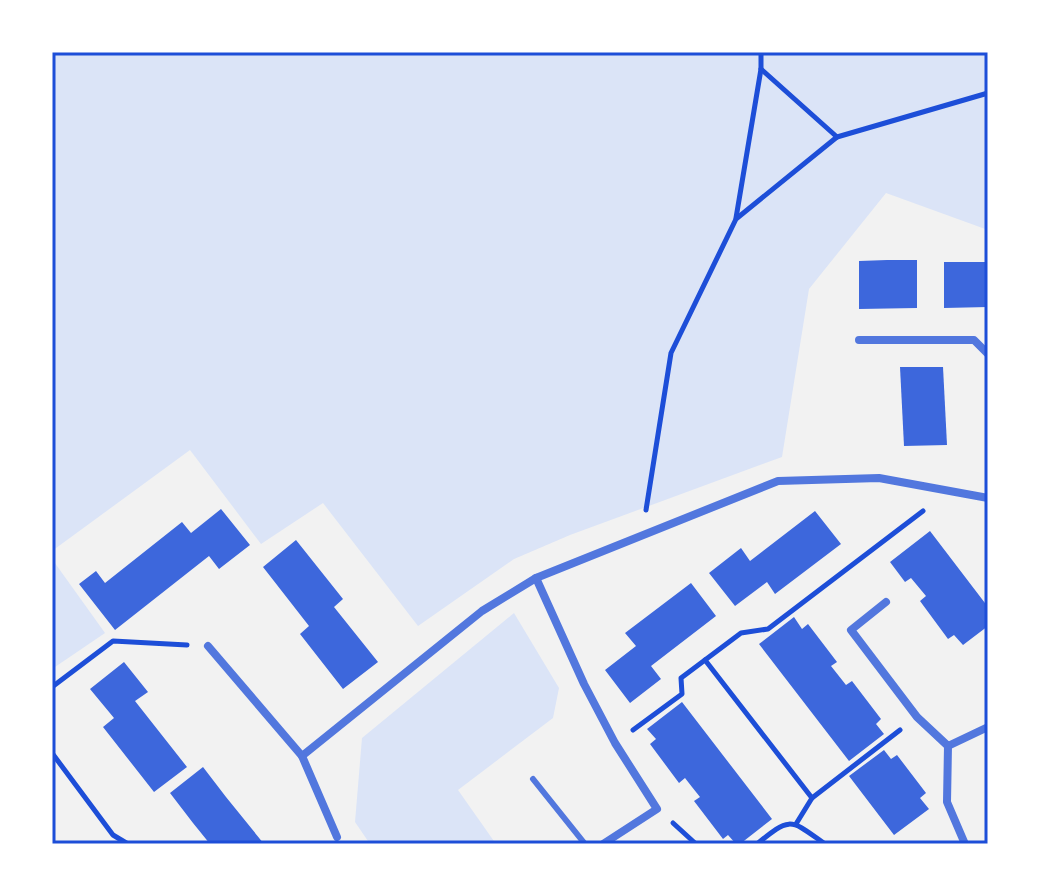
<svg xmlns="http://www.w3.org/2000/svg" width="1040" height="896" viewBox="0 0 1040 896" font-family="'Golos Text',sans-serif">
  <rect width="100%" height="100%" fill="#f2f2f2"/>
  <g fill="#dbe4f7">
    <path d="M 52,52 L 988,52 L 988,230 L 886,193 L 809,289 L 782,457 L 570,535 L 514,559 L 418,626 L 323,503 L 261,544 L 190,450 L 52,551 Z"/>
    <path d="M 52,559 L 105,633 L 52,669 Z"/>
    <path d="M 514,613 L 559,688 L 553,718 L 458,790 L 496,844 L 370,844 L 355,822 L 362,738 Z"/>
  </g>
  <g fill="#3d67dc">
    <path d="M 887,260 L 917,260 L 917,308 L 859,309 L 859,261 Z"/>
    <path d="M 944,262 L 988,262 L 988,307 L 944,308 Z"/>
    <path d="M 900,367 L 943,367 L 947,445 L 904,446 Z"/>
    <path d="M 221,509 L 250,545 L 219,569 L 209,556 L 115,630 L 79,584 L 96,571 L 105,583 L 182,522 L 191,533 Z"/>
    <path d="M 815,511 L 841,544 L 775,594 L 767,582 L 735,606 L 709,573 L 741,548 L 750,561 Z"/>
    <path d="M 930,531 L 988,607 L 988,626 L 963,645 L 954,635 L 948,639 L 920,601 L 926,596 L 911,578 L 905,582 L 890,562 Z"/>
    <path d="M 296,540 L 343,599 L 334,607 L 378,662 L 343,689 L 300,634 L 309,626 L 263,567 Z"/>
    <path d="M 691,583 L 716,616 L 651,666 L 661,679 L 630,703 L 605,670 L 636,646 L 625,633 Z"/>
    <path d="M 794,617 L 802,629 L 808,624 L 837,662 L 831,666 L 846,685 L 852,681 L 881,719 L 876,724 L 884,734 L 849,761 L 759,644 Z"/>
    <path d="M 124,662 L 148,692 L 135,701 L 187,767 L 154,792 L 103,727 L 114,718 L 90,689 Z"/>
    <path d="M 682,702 L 772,819 L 740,844 L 736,844 L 728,835 L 723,839 L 694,801 L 700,797 L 692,787 L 685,778 L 679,783 L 650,744 L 656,739 L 647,729 Z"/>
    <path d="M 884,750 L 891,759 L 897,755 L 926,793 L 920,798 L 929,809 L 894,835 L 849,776 Z"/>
    <path d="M 203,767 L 226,797 L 264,844 L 210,844 L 193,823 L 170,793 Z"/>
  </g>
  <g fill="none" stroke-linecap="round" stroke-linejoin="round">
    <g stroke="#1d4ed8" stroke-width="5">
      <path d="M 761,69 L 837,137"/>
      <path d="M 736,218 L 761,69 L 761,52"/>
      <path d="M 646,510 L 671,353 L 736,219 L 837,137 L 988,93"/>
      <path d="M 705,660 L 812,798"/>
      <path d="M 52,687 L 113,641 L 187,645"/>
      <path d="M 633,730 L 682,694 L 681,678 L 741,633 L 768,629 L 923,511"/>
      <path d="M 52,753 L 113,835 L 128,844"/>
      <path d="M 673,823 L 696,844"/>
      <path d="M 796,824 L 812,798 L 900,730"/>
      <path d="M 757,844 C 791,816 790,819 825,844"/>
    </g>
    <path stroke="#5277de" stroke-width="6" d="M 533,779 L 585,844"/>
    <g stroke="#5277de" stroke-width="8">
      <path d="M 859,340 L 974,340 L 988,354"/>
      <path d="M 536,578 L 584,684 L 615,743 L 657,809 L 603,844"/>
      <path d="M 886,602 L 851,630 L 917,717 L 948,746 L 988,727"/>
      <path d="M 208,646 L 302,756 L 482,611 L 536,578 L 778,481 L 879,478 L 988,498"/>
      <path d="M 948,746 L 947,802 L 965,844"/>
      <path d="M 302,756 L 337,837"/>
    </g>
  </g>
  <rect width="1040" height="896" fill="none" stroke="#ffffff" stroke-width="108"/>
  <rect x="54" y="54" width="932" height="788" fill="none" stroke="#1d4ed8" stroke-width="3"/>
</svg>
